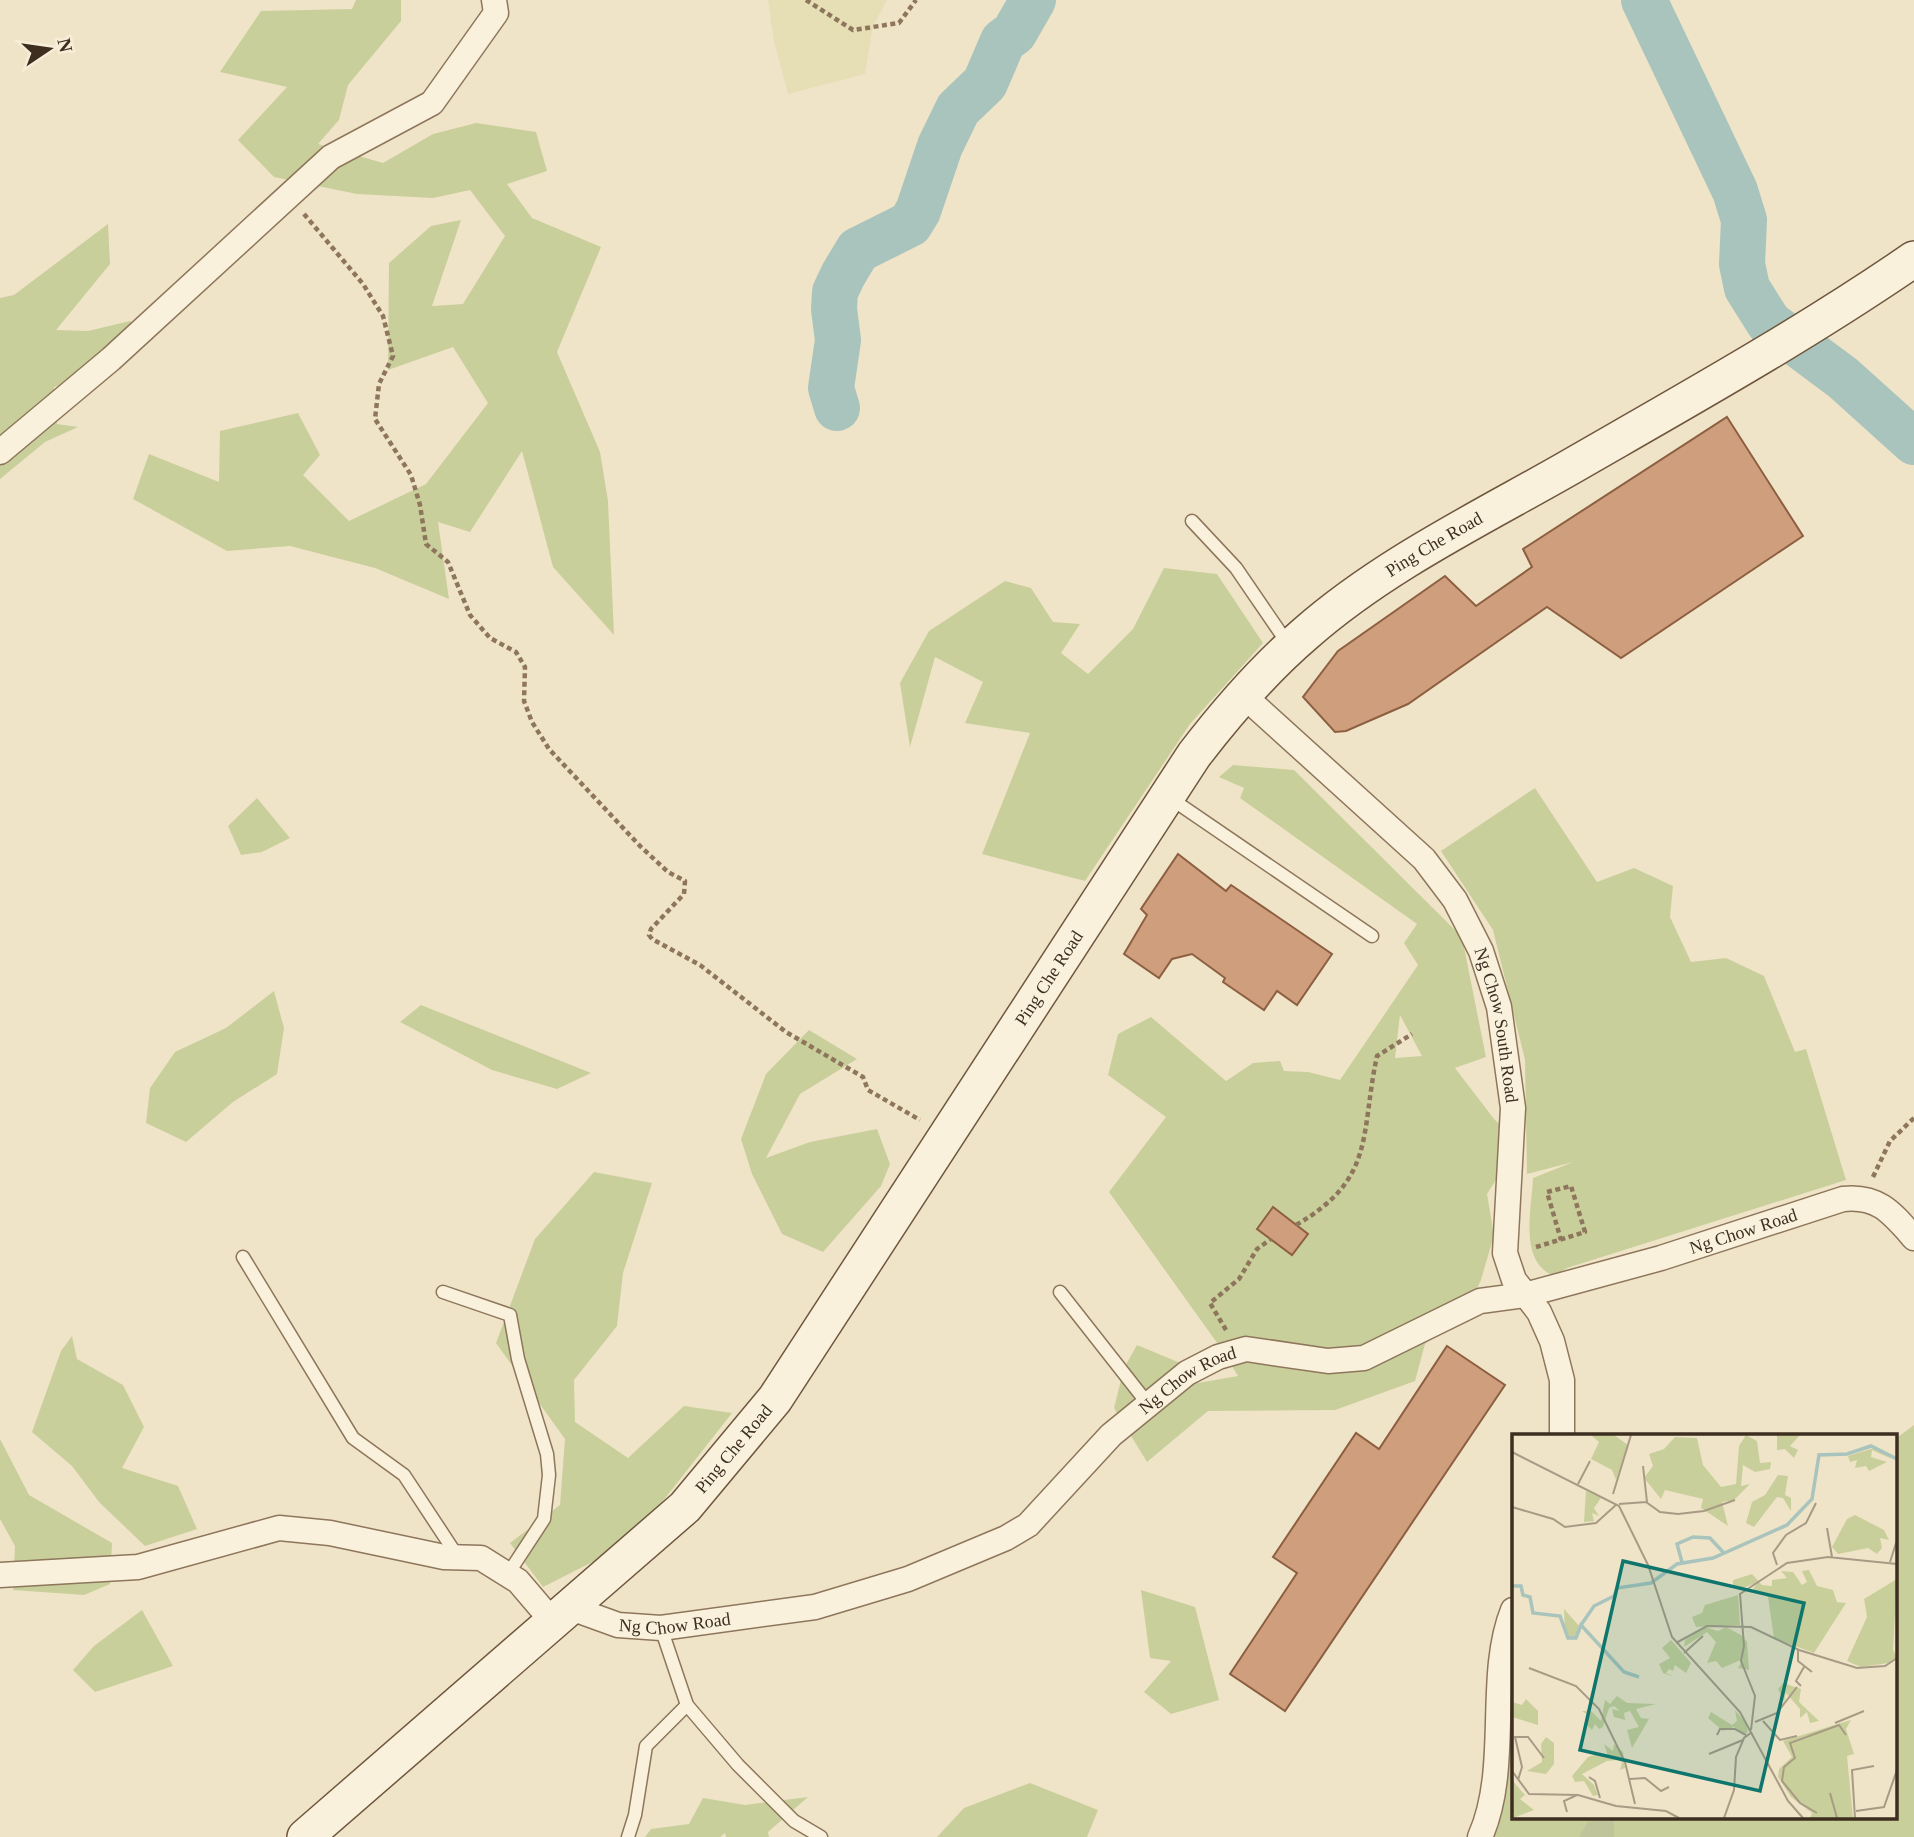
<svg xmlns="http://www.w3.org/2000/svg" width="1914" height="1837" viewBox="0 0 1914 1837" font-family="'Times New Roman',serif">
  <rect width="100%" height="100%" fill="#f0e4c8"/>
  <path fill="#e6deb5" d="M 768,0 L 887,0 L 873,26 L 865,74 L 788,94 L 774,41 Z"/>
  <g fill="#c9cf9b" fill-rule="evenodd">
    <path d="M 356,0 L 401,0 L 401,21 L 348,85 L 339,120 L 318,144 L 383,163 L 433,134 L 476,123 L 536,132 L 547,171 L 507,184 L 532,218 L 601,247 L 557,352 L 600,452 L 608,501 L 614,635 L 553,567 L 522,451 L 470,532 L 438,522 L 449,599 L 375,568 L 290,546 L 227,551 L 133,499 L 149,454 L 219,482 L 220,431 L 298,413 L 320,455 L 303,475 L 349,521 L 426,484 L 488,403 L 453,347 L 388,370 L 389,263 L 431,226 L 461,220 L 432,306 L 463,304 L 505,236 L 470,190 L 433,198 L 357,194 L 274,177 L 238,140 L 287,87 L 220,72 L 261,11 L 352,9 Z"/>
    <path d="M 108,224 L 110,264 L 56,330 L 88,331 L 130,321 L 154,338 L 106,378 L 54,387 L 57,424 L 78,427 L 45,442 L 0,479 L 0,298 L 14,295 Z"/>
    <path d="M 1164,568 L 1217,574 L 1263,643 L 1190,724 L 1085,881 L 982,854 L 1030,733 L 965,723 L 983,682 L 935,657 L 910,747 L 900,683 L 929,631 L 1005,581 L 1031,588 L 1053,622 L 1080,624 L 1061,653 L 1088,674 L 1133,629 Z"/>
    <path d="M 1233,765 L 1294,770 L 1462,937 L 1486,1057 L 1455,1068 L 1494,1119 L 1512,1136 L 1509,1159 L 1487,1194 L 1494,1235 L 1481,1280 L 1471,1301 L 1425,1344 L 1415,1381 L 1335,1410 L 1208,1411 L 1147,1462 L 1114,1408 L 1124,1368 L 1137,1345 L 1190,1367 L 1198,1383 L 1238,1376 L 1220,1347 L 1109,1192 L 1166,1117 L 1108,1075 L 1118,1034 L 1151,1017 L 1226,1081 L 1253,1063 L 1280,1061 L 1284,1071 L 1308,1072 L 1340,1080 L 1418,965 L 1404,943 L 1417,924 L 1240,798 L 1244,788 L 1219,777 ZM 1400,1015 L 1422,1056 L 1395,1058 Z"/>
    <path d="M 1535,788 L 1597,882 L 1634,868 L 1673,886 L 1670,917 L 1691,962 L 1726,958 L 1764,976 L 1795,1052 L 1806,1049 L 1846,1180 L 1567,1268 L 1558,1274 L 1550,1274 C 1519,1258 1532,1206 1533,1178 L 1573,1162 L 1527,1174 L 1525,1060 L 1493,930 L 1441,851 Z"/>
    <path d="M 257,798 L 290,838 L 262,852 L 241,855 L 228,826 Z"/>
    <path d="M 274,991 L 284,1028 L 277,1074 L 233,1102 L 186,1142 L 146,1123 L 150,1088 L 175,1052 L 226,1028 Z"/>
    <path d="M 421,1005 L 591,1073 L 557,1089 L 492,1070 L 400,1022 Z"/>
    <path d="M 809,1030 L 857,1059 L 800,1094 L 766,1158 L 810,1142 L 877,1129 L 890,1164 L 881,1186 L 823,1252 L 782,1234 L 752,1174 L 741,1139 L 766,1074 Z"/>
    <path d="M 594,1172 L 652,1183 L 623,1273 L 617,1326 L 574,1380 L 575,1422 L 628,1458 L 684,1406 L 732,1413 L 630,1543 L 543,1587 L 510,1543 L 560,1505 L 565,1439 L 496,1343 L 535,1239 Z"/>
    <path d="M 72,1336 L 77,1359 L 123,1385 L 144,1427 L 122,1468 L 178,1486 L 197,1529 L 145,1546 L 99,1502 L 72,1466 L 32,1432 L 61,1351 Z"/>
    <path d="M 1914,1425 L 1914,1837 L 1474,1837 L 1500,1728 L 1513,1722 L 1513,1818 L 1895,1818 L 1895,1482 L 1898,1437 Z"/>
    <path d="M 0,1439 L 29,1495 L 112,1543 L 110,1584 L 84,1595 L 13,1590 L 15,1546 L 0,1519 Z"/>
    <path d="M 1141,1590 L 1195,1607 L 1219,1700 L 1171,1714 L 1144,1692 L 1171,1661 L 1150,1658 Z"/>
    <path d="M 142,1610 L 173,1666 L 95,1692 L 73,1670 L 94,1646 Z"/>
    <path d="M 1030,1783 L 1098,1810 L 1087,1837 L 937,1837 L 964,1808 Z"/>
    <path d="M 808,1797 L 768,1832 L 769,1837 L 726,1837 L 725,1833 L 720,1837 L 645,1837 L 651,1829 L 689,1824 L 703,1798 L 745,1805 Z"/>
  </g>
  <path fill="#bfc49a" d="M 1590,1818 L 1614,1818 L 1614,1837 L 1579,1837 Z"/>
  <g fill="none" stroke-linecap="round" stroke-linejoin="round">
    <g stroke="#a9c4bc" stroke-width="46">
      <path d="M 1644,0 L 1735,191 L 1744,220 L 1742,264 L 1747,288 L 1769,323 L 1843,378 L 1914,442"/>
      <path d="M 837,408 L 831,388 L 838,340 L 834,309 L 835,292 L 843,275 L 858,250 L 910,224 L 918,211 L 940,146 L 958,109 L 985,83 L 1003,41 L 1014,33 L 1033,0"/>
    </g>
  </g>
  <g fill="#cf9f7d" stroke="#8d5f41" stroke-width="2">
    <path d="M 1727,417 L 1803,536 L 1621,658 L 1547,607 L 1408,704 L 1346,731 L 1335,732 L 1303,697 L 1338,651 L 1445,576 L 1476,606 L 1532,567 L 1523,549 Z"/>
    <path d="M 1178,854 L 1226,891 L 1231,885 L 1332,954 L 1297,1005 L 1277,991 L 1264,1010 L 1223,982 L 1225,978 L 1192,954 L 1172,959 L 1159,978 L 1124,954 L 1147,915 L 1141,909 Z"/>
    <path d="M 1273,1207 L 1308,1234 L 1292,1255 L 1257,1229 Z"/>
    <path d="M 1447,1346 L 1505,1385 L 1285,1711 L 1230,1674 L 1297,1573 L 1273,1557 L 1356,1433 L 1379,1449 Z"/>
  </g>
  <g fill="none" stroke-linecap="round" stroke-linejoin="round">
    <g stroke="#8d765c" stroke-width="15">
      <g id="lane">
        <path d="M 1192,521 L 1236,568 L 1288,644"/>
        <path d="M 1170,798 L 1372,936"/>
        <path d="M 243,1257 L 353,1438 L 404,1475 L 458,1557"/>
        <path d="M 443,1292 L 510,1315 L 518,1359 L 547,1454 L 549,1475 L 544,1519 L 508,1574"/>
        <path d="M 1060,1292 L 1148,1404"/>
        <path d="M 661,1628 L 687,1705 L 738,1765 L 794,1821 L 821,1837"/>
        <path d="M 628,1837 L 635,1815 L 646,1746 L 687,1705"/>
      </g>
    </g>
    <g stroke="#8d765c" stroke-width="27">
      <g id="street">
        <path d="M 0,452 L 111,359 L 331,157 L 432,103 L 496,13 L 494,0"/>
        <path id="s1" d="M 1243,695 L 1424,859 L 1455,900 L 1481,951 L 1499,1007 L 1513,1108 L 1505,1253 L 1514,1280 L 1539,1312 L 1552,1341 L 1562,1380 L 1562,1436"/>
        <path d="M 0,1575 L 138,1567 L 279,1528 L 330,1533 L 444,1557 L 481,1558 L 518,1581 L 553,1622"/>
        <path id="s2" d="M 571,1608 L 618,1625 L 661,1628 L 815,1607 L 908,1579 L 1006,1538 L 1028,1525 L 1111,1435 L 1187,1373 L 1218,1357 L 1246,1349 L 1328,1361 L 1364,1358 L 1480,1301 L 1525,1295 L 1661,1258 L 1843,1199 C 1878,1195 1892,1213 1914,1238"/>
        <path d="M 1480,1837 C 1511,1768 1486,1677 1513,1610"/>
      </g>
    </g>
    <g stroke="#6f573f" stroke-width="38">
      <g id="secondary">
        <path id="s3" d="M 305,1837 L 685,1507 L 775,1399 L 1194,755 C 1227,712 1263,670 1305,634 C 1381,567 1477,520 1565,470 C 1683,402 1802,336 1914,259"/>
      </g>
    </g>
    <g stroke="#8d765c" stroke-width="4.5" stroke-dasharray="5 3.5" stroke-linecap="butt">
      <path d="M 806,0 L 853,30 L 899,23 L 916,0"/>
      <path d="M 304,214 L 363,284 L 383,316 L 393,356 L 379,384 L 375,419 L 411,475 L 420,505 L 426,544 L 448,562 L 470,615 L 490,638 L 516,652 L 525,667 L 524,701 L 532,722 L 549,749 L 640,846 L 668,872 L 685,881 L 684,894 L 651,929 L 649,935 L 652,939 L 700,965 L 786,1032 L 863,1077 L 868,1090 L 920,1120"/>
      <path d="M 1873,1177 L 1890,1141 L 1914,1118"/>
      <path d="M 1296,1225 C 1376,1179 1360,1135 1377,1056 L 1412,1034"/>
      <path d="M 1536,1247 L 1585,1232 L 1571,1186 L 1547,1192 L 1561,1240"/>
      <path d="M 1226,1330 L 1210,1303 L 1239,1279 L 1257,1249 L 1271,1239"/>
    </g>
    <use href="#lane" stroke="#faf1dc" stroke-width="12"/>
    <use href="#street" stroke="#faf1dc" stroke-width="24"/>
    <use href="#secondary" stroke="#faf1dc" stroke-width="35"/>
  </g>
  <g text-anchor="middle" stroke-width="5" stroke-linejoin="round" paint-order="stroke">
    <g font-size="18" fill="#3d2e20" stroke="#f7eed8">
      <text dy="6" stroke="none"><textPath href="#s3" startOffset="1734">Ping Che Road</textPath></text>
      <text dy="6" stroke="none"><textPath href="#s3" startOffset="1146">Ping Che Road</textPath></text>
      <text dy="6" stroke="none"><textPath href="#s1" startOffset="429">Ng Chow South Road</textPath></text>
      <text dy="6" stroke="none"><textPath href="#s2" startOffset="1283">Ng Chow Road</textPath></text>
      <text dy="6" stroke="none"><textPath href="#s2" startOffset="695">Ng Chow Road</textPath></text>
      <text dy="6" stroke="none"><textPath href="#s3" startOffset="579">Ping Che Road</textPath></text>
      <text dy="6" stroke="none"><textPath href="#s2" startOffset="107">Ng Chow Road</textPath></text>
    </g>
  </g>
  <g transform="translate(1512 1434)">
    <rect width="385" height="385" fill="#f0e4c8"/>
    <path d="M 79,1 L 102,1 L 116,11 L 104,46 L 100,36 L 79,25 L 87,8 ZM 234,1 L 245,7 L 248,29 L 259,28 L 258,35 L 243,38 L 231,31 L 229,52 L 238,50 L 222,66 L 210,68 L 216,92 L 189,74 L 191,65 L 153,56 L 149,65 L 132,44 L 141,32 L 137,20 L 152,15 L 163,3 L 185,4 L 191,31 L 209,53 L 224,50 L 227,12 ZM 265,1 L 288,1 L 278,12 L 286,16 L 282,24 L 273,15 L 265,16 ZM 362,14 L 382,26 L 360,16 L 359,23 L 375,28 L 357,37 L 354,32 L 343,34 L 345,26 L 338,28 L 336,22 ZM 266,41 L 276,42 L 273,61 L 279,64 L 279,77 L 271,64 L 265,63 L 242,93 L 234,89 L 240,68 L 253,61 ZM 74,57 L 89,64 L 82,74 L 87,82 L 80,79 L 82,87 L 72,88 ZM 343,81 L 372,96 L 377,106 L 368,104 L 370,114 L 365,120 L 356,114 L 326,120 L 320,113 L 335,85 ZM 297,136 L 305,152 L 321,156 L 325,168 L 334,169 L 302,219 L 262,204 L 256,163 L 241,155 L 246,148 L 231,154 L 221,151 L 221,146 L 240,140 L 250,151 L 260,152 L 260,146 L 275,144 L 269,137 L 281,138 L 290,151 L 295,148 L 290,137 ZM 385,145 L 381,216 L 385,223 L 376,229 L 349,233 L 335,227 L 355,183 L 352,165 ZM 226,161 L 228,191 L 184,193 L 180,183 L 190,179 L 193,171 ZM 52,175 L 68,193 L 61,205 L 53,201 ZM 193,193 L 206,197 L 214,193 L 229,201 L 235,208 L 237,236 L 226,234 L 231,225 L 210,234 L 204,227 L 195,229 L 204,208 L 195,198 L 172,213 L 173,206 ZM 159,206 L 179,229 L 174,239 L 163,231 L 161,237 L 157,235 L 154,239 L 162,243 L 151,239 L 147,230 L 158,224 L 150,214 ZM 271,249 L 289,255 L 287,268 L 307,287 L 298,289 L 295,278 L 288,284 L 288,275 L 274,259 L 272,268 L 266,255 ZM 105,262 L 115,269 L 144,270 L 124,275 L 129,284 L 137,285 L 120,314 L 115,296 L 127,293 L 118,277 L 112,279 L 113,286 L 102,283 L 100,275 L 108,277 L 102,272 L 97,274 L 91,293 L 87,295 L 83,290 L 80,296 L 74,290 L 76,281 L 70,277 L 79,277 L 89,287 L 93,266 L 98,270 ZM 14,265 L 26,277 L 26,291 L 0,283 L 0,268 L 10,271 ZM 223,276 L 234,289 L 236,298 L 231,301 L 222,293 L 211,297 L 196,284 L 199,278 L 220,291 L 225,287 ZM 339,286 L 334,295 L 342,320 L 335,322 L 341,384 L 298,384 L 300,379 L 279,363 L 266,343 L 267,335 L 280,323 L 271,307 ZM 34,303 L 42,309 L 42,330 L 34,340 L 15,337 L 30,328 L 29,310 ZM 92,310 L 101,317 L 102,310 L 111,318 L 113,334 L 108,336 L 110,328 L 106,326 L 95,327 L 70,340 L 82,351 L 86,361 L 81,362 L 72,347 L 63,348 L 60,342 L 76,323 L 88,319 L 97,325 ZM 0,346 L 13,361 L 8,365 L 22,376 L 1,384 Z" fill="#c9cf9b"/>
    <path fill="none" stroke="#a9c4bc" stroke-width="3.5" d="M 170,128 L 165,110 L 181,103 L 198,104 L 211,118M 0,152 L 9,152 L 11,161 L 18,163 L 21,179 L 48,182 L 56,204 L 64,204 L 69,191 L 112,238 L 127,243M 69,191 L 82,172 L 102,162 L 105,154 L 139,149 L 165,130 L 201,124 L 275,91 L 300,65 L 307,21 L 335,20 L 359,12 L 385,25"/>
    <path fill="none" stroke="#a89b85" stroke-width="2" d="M 0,18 L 107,72 L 136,131 L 160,203 L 228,278 L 276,367 L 291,384M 131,32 L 135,68M 66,50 L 78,27M 101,60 L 119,1M 107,70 L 134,68 L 148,78 L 166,80 L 192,77 L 223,66M 0,73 L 41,85 L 53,93 L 84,89 L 105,70M 315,94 L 320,123M 378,128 L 385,106M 265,131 L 261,119 L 274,101 L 294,89 L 304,69M 164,209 L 195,192 L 239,193 L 287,216 L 345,234 L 373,232 L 385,224M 286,215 L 286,227 L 300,238M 172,219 L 191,202M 17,234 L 64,252 L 87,275 L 113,328 L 123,370M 289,252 L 284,247 L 292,233M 251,287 L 268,306 L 285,302M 243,288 L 265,279 L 285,253M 323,289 L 352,277M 239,296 L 243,262 L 229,227 L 232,212 L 228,160 L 275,129 L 316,123 L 385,130M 205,301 L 208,295 L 223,295 L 234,301M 197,320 L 231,306M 0,337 L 17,360 L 66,361 L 104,372 L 154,377 L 167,384M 77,343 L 83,347 L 88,364M 118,345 L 133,344 L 149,357 L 157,353M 6,346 L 10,333 L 3,303 L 16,303 L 32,324M 318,359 L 325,384M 344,377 L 372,373 L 385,336M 55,378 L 52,367 L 65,361M 305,379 L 288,369 L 270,347 L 272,333 L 283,324 L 278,309 L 327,291 L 334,301M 212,384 L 222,356 L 224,323 L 232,304 L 240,298M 343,384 L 340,336 L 362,332"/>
    <path fill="#0f766e" fill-opacity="0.15" stroke="#0f766e" stroke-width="3.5" d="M 111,127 L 292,169 L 248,357 L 68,316 Z"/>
    <rect width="385" height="385" fill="none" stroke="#3d2e20" stroke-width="3.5"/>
  </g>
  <g transform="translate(49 49) rotate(77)" stroke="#f7eed8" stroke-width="5" paint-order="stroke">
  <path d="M0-5L12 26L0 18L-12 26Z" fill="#3d2e20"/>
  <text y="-10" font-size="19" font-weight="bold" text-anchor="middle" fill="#3d2e20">N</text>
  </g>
</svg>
